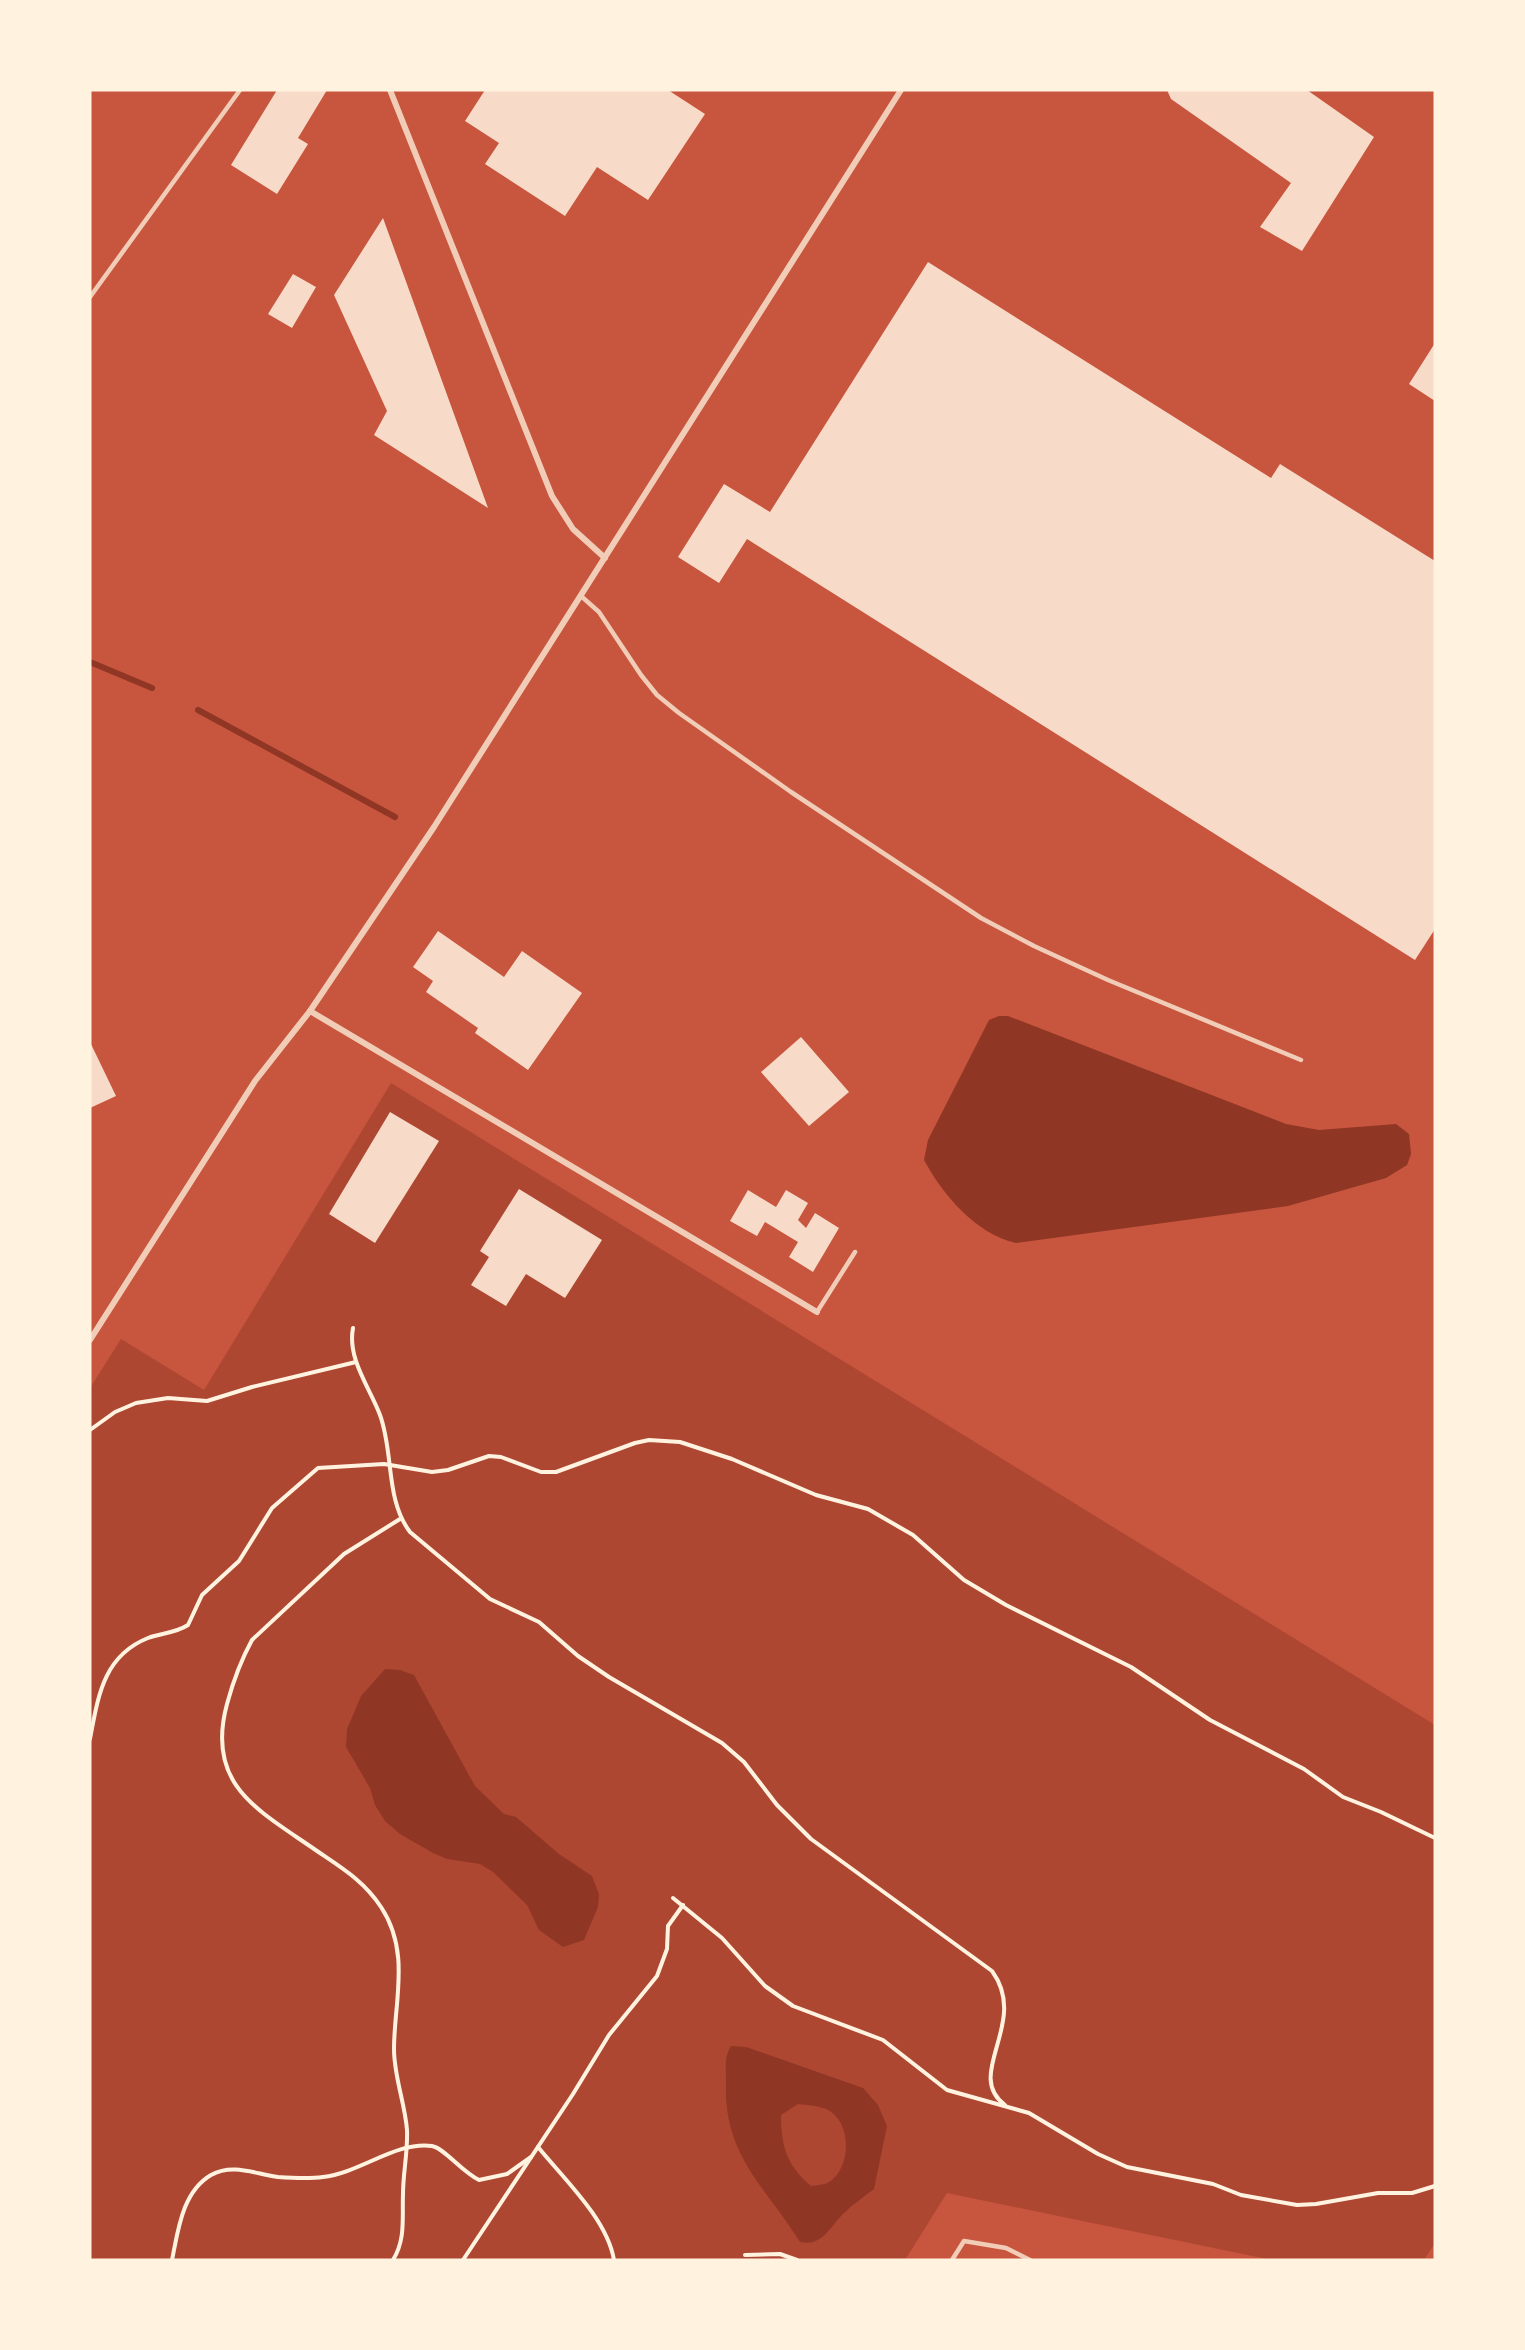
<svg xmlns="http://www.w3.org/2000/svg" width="1525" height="2350" viewBox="0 0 1525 2350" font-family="'IBM Plex Sans',sans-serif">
  <rect width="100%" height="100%" fill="#c8553d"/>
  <path fill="#ae4732" d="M 391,1083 L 1435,1725 L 1435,2243 L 1424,2260 L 1272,2260 L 947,2193 L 905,2260 L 90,2260 L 90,1388 L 121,1339 L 204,1390 Z"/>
  <g fill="#8f3625" fill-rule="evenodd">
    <path d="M 999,1016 L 1008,1016 L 1286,1124 L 1319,1130 L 1396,1124 L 1409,1134 L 1411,1154 L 1407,1165 L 1386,1178 L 1288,1206 L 1016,1243 C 976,1234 943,1195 924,1160 L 928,1140 L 989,1020 Z"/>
    <path d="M 385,1669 L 400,1670 L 414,1675 L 475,1786 L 504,1814 L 516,1817 L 559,1854 L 592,1876 L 599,1894 L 598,1907 L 584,1940 L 563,1947 L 539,1930 L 527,1905 L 493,1872 L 480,1864 L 447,1859 L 433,1853 L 400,1834 L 385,1821 L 375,1805 L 370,1788 L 346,1747 L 347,1729 L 361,1696 Z"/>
    <path d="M 731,2046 L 746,2047 L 863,2088 L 878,2105 L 887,2126 L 874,2189 C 864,2197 853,2204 844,2213 C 830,2226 823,2247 800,2242 C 765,2186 723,2155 726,2082 C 726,2069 724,2057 731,2046 ZM 798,2104 C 807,2105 818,2106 826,2109 C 852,2120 852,2168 829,2182 C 825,2185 816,2185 811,2186 C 787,2166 781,2146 781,2115 Z"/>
  </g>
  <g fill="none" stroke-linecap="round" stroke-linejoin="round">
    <g stroke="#8f3625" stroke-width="6">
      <path d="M 90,662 L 152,688"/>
      <path d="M 198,710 L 395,817"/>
    </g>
  </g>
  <g fill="#f7dbc8">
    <path d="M 277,90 L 327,90 L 298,138 L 308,144 L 277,194 L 231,165 Z"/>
    <path d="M 485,90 L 668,90 L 705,114 L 648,200 L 597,167 L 565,216 L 485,164 L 499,143 L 465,121 Z"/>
    <path d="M 1167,90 L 1307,90 L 1374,137 L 1302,251 L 1260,227 L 1291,183 L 1171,99 Z"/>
    <path d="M 383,218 L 488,508 L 374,435 L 387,411 L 334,295 Z"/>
    <path d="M 928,262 L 1271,478 L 1280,464 L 1435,561 L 1435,929 L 1415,960 L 747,539 L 719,583 L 678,557 L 724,484 L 770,512 Z"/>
    <path d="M 293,274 L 316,287 L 292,328 L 268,314 Z"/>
    <path d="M 1435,343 L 1435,401 L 1409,384 Z"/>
    <path d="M 438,931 L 504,977 L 522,951 L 582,993 L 528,1070 L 475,1033 L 478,1028 L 426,992 L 433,981 L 413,967 Z"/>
    <path d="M 801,1037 L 849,1092 L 809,1126 L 761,1072 Z"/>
    <path d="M 90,1042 L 116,1096 L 90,1108 Z"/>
    <path d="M 390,1112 L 439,1141 L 375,1243 L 329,1214 Z"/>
    <path d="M 519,1189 L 602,1240 L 565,1298 L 526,1274 L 506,1306 L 471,1285 L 489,1257 L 480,1251 Z"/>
    <path d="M 748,1190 L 776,1207 L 786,1190 L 808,1203 L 798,1220 L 806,1228 L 815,1213 L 839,1228 L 813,1272 L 789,1257 L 798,1242 L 765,1222 L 757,1236 L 730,1221 Z"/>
  </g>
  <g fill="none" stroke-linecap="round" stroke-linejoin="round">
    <g stroke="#fff3e0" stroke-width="4">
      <path d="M 353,1328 C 347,1359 370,1388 380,1415 C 394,1453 385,1499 410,1532 L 490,1599 L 539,1622 L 578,1656 L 609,1677 L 722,1743 L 744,1762 L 777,1805 L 811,1839 L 992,1971 C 1030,2023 963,2074 1005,2105"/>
      <path d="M 90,1430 L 115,1412 L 136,1403 L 168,1398 L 207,1401 L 252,1387 L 356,1362"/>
      <path d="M 90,1739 C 98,1697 103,1656 148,1638 C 161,1633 176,1633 188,1625 L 202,1595 L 239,1561 L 272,1508 L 318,1468 L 384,1464 L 432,1472 L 448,1470 L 489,1456 L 501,1457 L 541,1472 L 556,1472 L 635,1443 L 649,1440 L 680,1442 L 732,1459 L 816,1495 L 868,1509 L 913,1535 L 964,1580 L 1006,1605 L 1131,1667 L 1210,1720 L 1304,1769 L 1343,1797 L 1381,1812 L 1435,1838"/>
      <path d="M 673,1898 L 722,1938 L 765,1986 L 793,2006 L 883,2040 L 947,2090 L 1029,2113 L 1098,2154 L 1127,2167 L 1213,2184 L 1241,2195 L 1297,2205 L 1316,2204 L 1378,2193 L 1412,2193 L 1435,2186"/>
      <path d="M 538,2147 C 564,2179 607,2219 614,2260"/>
      <path d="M 745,2255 L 780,2254 L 797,2260"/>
      <path d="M 172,2260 C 178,2231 182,2192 211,2175 C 233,2163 255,2174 278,2177 C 292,2178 309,2179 323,2177 C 360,2173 396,2141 432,2146 C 444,2148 462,2172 479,2180 L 507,2174 L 531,2157"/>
      <path d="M 393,2260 C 406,2239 402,2217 403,2194 C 403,2173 408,2151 407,2130 C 405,2103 394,2077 394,2049 C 394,2002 411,1952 381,1907 C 364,1881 342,1868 317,1851 C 258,1810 205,1785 227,1704 C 233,1682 241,1660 252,1640 L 344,1554 L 400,1519"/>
      <path d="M 463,2260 L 573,2094 L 609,2035 L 657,1976 L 667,1949 L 668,1926 L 683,1905"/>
    </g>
    <g stroke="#f1ccb7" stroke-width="4.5">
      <path d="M 90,297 L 240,90"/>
      <path d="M 581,596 L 599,612 L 641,675 L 657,695 L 679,713 L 791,792 L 981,918 L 1034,946 L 1108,980 L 1301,1060"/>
      <path d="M 817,1312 L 855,1252"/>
      <path d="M 952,2260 L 964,2241 L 1006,2248 L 1030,2260"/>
    </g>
    <g stroke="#f1ccb7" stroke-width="6">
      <path d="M 390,90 L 552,496 L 573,529 L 605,558"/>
      <path d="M 310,1011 L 817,1312"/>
      <path d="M 90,1340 L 255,1081 L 310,1011 L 434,827 L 901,90"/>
    </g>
  </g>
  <rect width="1525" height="2350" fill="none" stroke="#fff3e0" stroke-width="183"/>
</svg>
